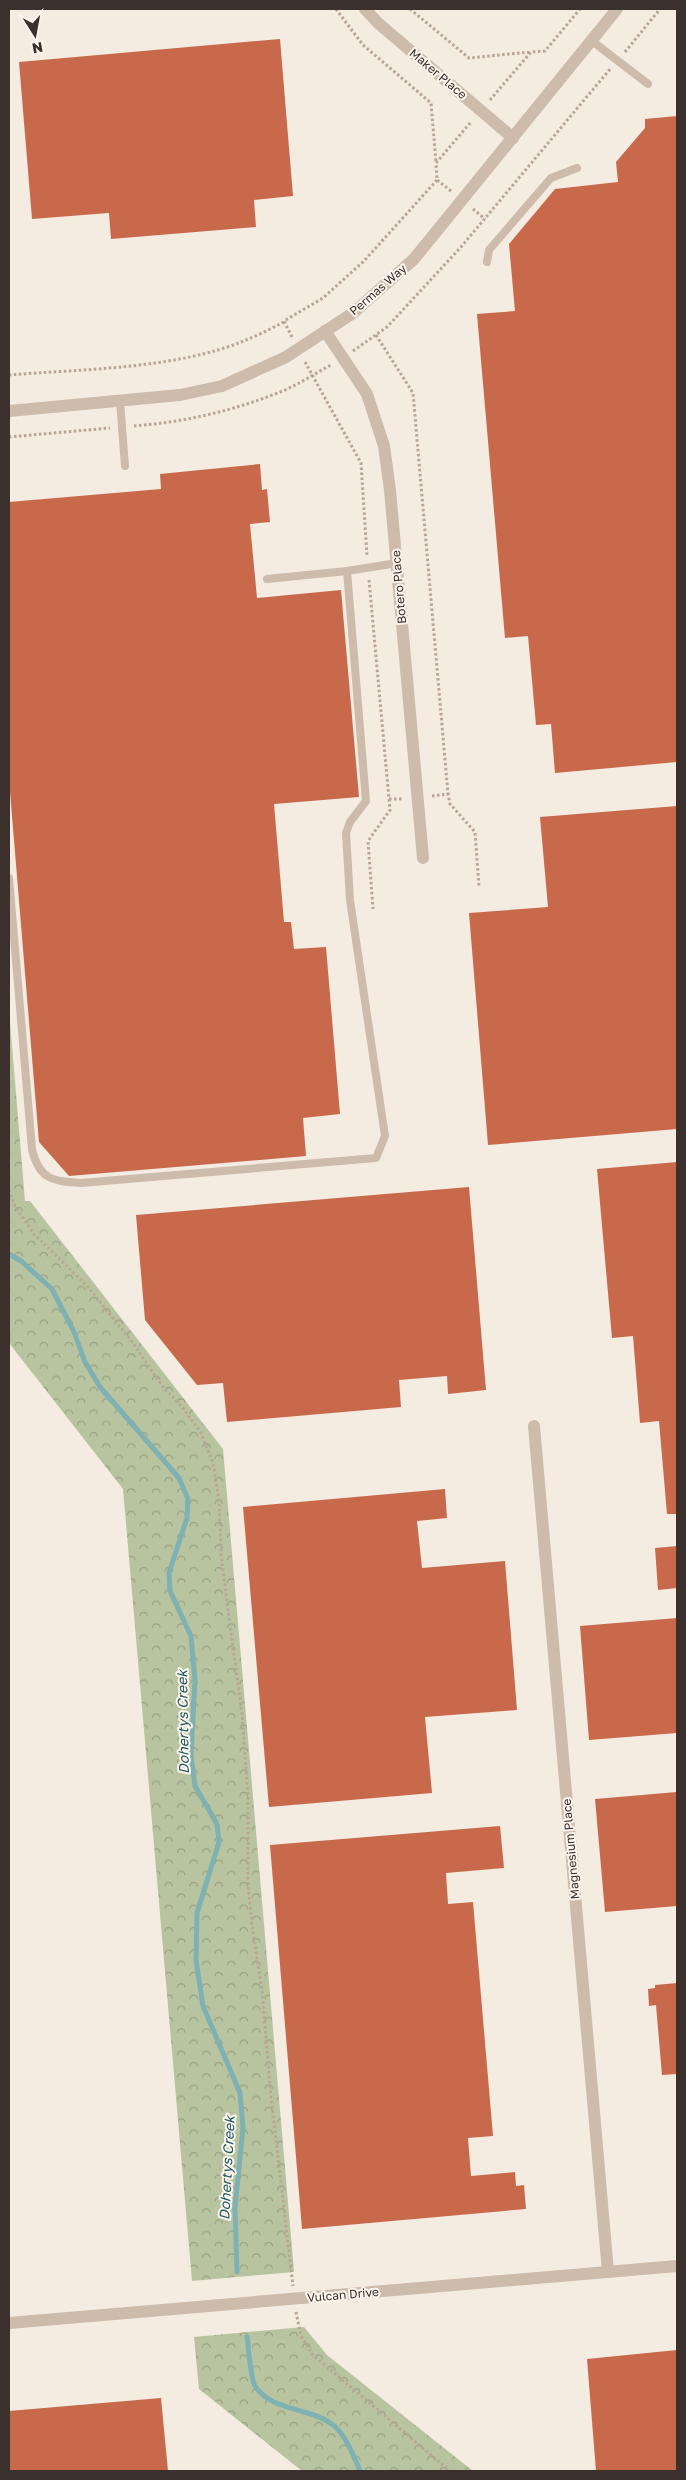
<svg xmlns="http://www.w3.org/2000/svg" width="686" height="2480" viewBox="0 0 686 2480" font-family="'Golos Text',sans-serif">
  <defs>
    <pattern id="park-crowns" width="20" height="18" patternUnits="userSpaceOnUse" patternTransform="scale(1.25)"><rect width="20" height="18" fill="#b8c4a0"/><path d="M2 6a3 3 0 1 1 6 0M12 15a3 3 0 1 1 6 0" fill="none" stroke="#97a083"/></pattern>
  </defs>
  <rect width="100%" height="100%" fill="#f4ebe1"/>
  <g fill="url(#park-crowns)">
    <path d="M 9,1010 L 25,1201 L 30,1201 L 223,1449 L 294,2272 L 192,2281 L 123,1489 L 9,1343 Z"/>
    <path d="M 304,2327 L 327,2355 L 473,2471 L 302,2471 L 199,2389 L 194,2337 Z"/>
  </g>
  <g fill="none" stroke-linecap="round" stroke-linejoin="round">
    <g stroke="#7fb0b2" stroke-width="5">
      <path d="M 9,1254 L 21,1261 L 52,1289 L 74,1332 L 85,1362 L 100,1387 L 179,1478 L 188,1499 L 187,1518 L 169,1573 L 170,1591 L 191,1636 L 195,1680 L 191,1755 L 195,1786 L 217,1824 L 219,1842 L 197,1913 L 196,1960 L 203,2006 L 240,2093 L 243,2128 L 235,2207 L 237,2272"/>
      <path d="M 247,2337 C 249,2349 250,2377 255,2386 C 272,2412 311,2407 333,2425 C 345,2434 355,2458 360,2471"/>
    </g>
  </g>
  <g fill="#c8694b">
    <path d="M 280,39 L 293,196 L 254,200 L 256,227 L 111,239 L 109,213 L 32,219 L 19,62 Z"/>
    <path d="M 677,116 L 677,762 L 555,773 L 551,724 L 536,725 L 528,636 L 505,638 L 477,314 L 515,311 L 509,244 L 555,189 L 618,182 L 616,162 L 645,128 L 645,119 Z"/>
    <path d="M 260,464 L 262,490 L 267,489 L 270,522 L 250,524 L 257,598 L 341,590 L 359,797 L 274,804 L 284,922 L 291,922 L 294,949 L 326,947 L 340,1114 L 303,1118 L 306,1156 L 69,1176 L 39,1142 L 9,780 L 9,502 L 161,489 L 160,474 Z"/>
    <path d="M 677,806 L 677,1129 L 488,1145 L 469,913 L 548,907 L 540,817 Z"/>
    <path d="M 677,1162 L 677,1514 L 667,1514 L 659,1421 L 640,1423 L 633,1336 L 612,1338 L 597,1169 Z"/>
    <path d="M 469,1187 L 486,1390 L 448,1394 L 447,1376 L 399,1380 L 401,1407 L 227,1422 L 223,1383 L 197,1385 L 145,1320 L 136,1215 Z"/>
    <path d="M 445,1489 L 447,1518 L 417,1521 L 422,1568 L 505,1561 L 517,1710 L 425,1717 L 432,1793 L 269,1807 L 243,1507 Z"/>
    <path d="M 677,1546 L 677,1588 L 658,1590 L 655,1548 Z"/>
    <path d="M 677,1618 L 677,1733 L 589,1740 L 580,1626 Z"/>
    <path d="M 677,1792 L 677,1906 L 605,1912 L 595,1799 Z"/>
    <path d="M 500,1826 L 504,1868 L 446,1873 L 448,1904 L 473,1902 L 493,2136 L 468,2138 L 471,2176 L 515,2172 L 516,2186 L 524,2185 L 526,2209 L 302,2229 L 270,1845 Z"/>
    <path d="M 677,1983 L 677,2074 L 662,2075 L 656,2005 L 649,2006 L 648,1989 L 655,1988 L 655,1985 Z"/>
    <path d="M 677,2350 L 677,2471 L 596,2471 L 587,2359 Z"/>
    <path d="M 161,2398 L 168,2471 L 9,2471 L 9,2411 Z"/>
  </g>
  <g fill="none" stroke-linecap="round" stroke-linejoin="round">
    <g stroke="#b9a596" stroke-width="3" stroke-dasharray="2.5 2.5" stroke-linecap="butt">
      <path d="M 336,9 L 363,45 L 431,103 L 436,162"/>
      <path d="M 410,9 L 469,58 L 531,52"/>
      <path d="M 625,52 L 660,9"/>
      <path d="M 490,100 L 531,52 L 545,51 L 580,9"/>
      <path d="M 451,191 L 437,180 L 436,163 L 471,122"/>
      <path d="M 473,209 L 485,219"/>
      <path d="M 376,335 L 413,393 L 448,794"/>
      <path d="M 292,337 L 284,321 L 323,298 L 364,261 L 437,180"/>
      <path d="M 353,351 L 387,327 L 461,247 L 611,68"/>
      <path d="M 305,362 L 361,463 L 367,556"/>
      <path d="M 9,375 C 82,369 178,369 246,340 C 259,335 272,328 284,322"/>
      <path d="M 134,426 C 184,422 233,411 280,392 C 298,385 314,374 331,365"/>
      <path d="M 9,437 L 110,428"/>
      <path d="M 369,580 L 390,810 L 368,841 L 373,909"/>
      <path d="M 432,796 L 448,794 L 450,804 L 475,832 L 479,887"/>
      <path d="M 389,799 L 403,799"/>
      <path d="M 9,1190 L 15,1206 L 34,1234 L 88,1287 L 133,1343 L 162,1386 L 183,1408 L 201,1433 L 213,1463 L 219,1500 L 221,1553 L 229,1618 L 242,1713 L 248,1798 L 248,1884 L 252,1925 L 262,1990 L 271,2097 L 293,2286"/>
      <path d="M 296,2312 L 301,2336 L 313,2355 L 450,2471"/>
    </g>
    <g stroke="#cdbbac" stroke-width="8">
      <path d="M 592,41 L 648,84"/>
      <path d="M 487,262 L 489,250 L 551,178 L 577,168"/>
      <path d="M 120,401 L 125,466"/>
      <path d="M 267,579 L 347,571"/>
      <path d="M 9,878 L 32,1149 C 39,1180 53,1181 81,1183 L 376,1158 L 385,1136 L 350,900 L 346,833 L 350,822 L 366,801 L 347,571 L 397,563"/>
    </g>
    <g stroke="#cdbbac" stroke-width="12">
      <path d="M 365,9 L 378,23 L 513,138"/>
      <path d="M 325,331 L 367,394 L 384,446 L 390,490 L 423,858"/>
      <path d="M 9,411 L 180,395 L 222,386 L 286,357 L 353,313 L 414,259 L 617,9"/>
      <path d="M 534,1426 L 608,2272"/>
      <path d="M 9,2323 L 677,2266"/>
    </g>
  </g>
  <g text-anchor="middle" stroke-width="4" stroke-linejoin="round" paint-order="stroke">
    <g font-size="12" fill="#3b302b" stroke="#fbf5ee">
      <text transform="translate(438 74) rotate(40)" y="4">Maker Place</text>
      <text transform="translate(378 290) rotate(-41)" y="4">Permas Way</text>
      <text transform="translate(399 587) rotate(-95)" y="4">Botero Place</text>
      <text transform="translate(571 1849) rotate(-95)" y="4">Magnesium Place</text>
      <text transform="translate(343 2295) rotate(-5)" y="4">Vulcan Drive</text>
    </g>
    <g font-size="14" font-style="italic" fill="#1f5a5e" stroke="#fbf5ee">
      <text transform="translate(183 1722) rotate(-91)" y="5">Dohertys Creek</text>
      <text transform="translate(227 2168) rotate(-87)" y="5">Dohertys Creek</text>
    </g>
  </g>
  <rect width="686" height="2480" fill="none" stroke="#3b302b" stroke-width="20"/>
  <g transform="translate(35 35) rotate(169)" stroke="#fbf5ee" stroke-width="4" paint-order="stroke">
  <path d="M0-4L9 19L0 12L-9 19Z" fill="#3b302b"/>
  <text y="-8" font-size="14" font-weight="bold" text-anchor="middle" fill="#3b302b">N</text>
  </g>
</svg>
